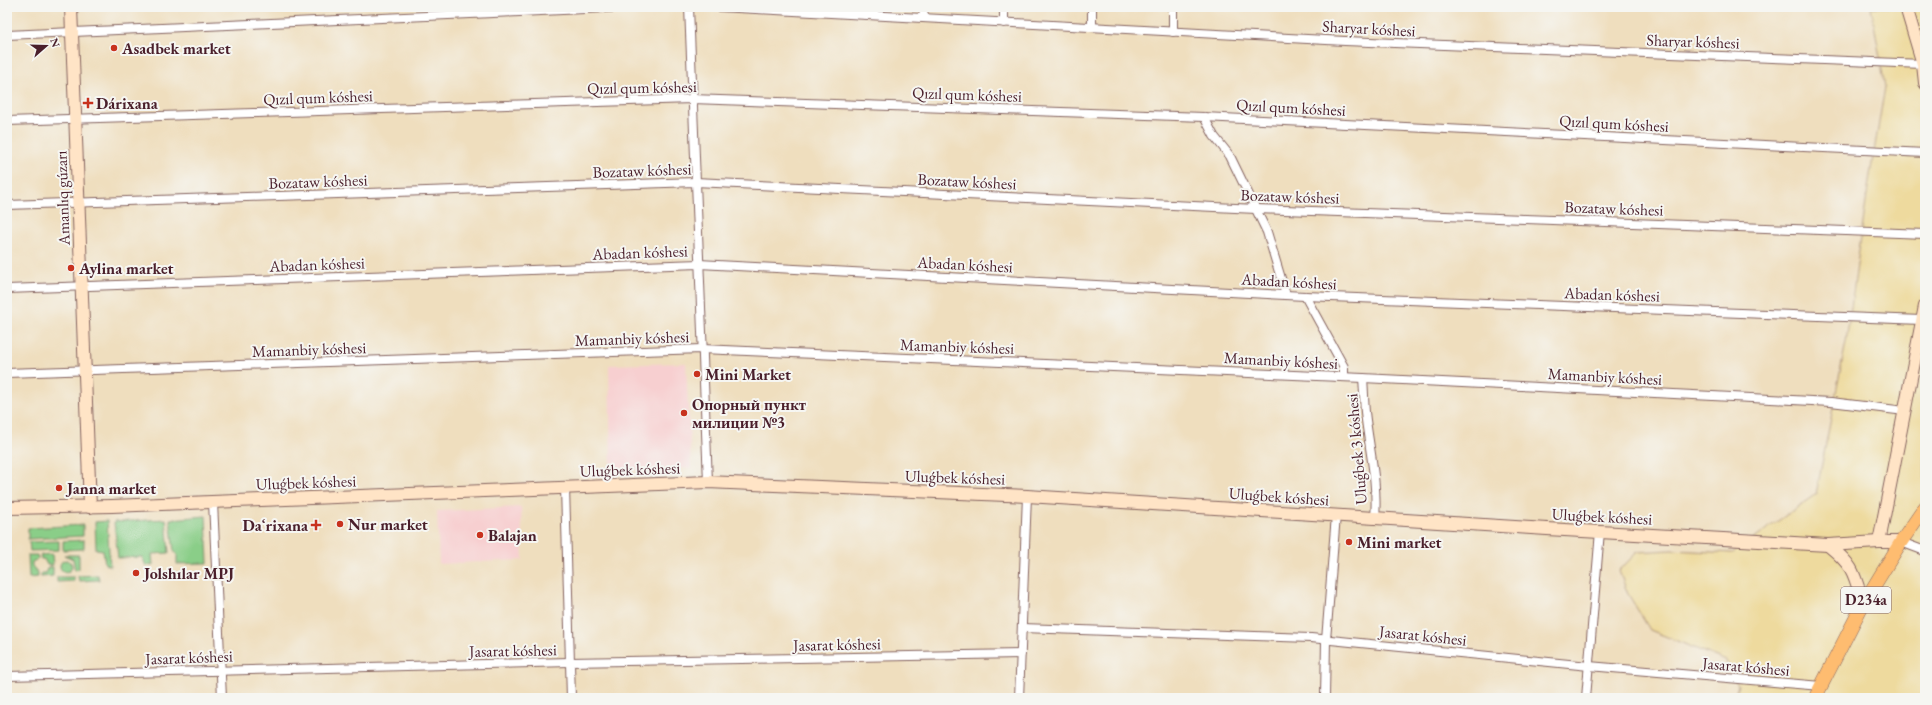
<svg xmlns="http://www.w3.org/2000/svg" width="1932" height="705" viewBox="0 0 1932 705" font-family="'EB Garamond',serif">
  <rect width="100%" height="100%" fill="#f6f6f2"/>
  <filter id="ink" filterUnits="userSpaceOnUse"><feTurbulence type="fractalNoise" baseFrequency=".025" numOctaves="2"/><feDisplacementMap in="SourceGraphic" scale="8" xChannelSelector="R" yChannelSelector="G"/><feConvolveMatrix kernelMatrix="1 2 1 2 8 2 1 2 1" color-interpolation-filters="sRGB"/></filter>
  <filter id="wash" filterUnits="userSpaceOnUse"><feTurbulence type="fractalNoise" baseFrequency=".012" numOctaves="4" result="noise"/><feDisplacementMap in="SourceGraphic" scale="16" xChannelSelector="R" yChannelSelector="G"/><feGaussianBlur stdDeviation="0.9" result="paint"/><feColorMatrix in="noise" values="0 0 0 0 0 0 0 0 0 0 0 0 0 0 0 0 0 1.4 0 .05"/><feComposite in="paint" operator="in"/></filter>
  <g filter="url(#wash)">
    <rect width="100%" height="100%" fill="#efdebe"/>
    <g fill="#f7cfd0">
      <path d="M 686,363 L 691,468 L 611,471 L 609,365 Z"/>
      <path d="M 521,507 L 523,560 L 439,564 L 437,511 Z"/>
    </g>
    <g fill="#8ace88" stroke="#6a765a">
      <path d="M 206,516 L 208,563 L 177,564 L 177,554 L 174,552 L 170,519 Z"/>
      <path d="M 166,519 L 169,553 L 152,554 L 153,565 L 146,566 L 142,557 L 118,558 L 114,522 Z"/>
      <path d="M 107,521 L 110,566 L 105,564 L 103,550 L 96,549 L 95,522 Z"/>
      <path d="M 83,525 L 83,536 L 28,539 L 28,528 Z"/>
      <path d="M 84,540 L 84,549 L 63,550 L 63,541 Z"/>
      <path d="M 59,541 L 59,550 L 30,551 L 29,542 Z"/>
      <path d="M 52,554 L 53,565 L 47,565 L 44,559 L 41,559 L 40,555 Z"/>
      <path d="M 28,555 L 37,555 L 38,559 L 32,562 L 32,566 L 38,573 L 38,577 L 29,578 Z"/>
      <path d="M 64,555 L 79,555 L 79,569 L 75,570 L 73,559 Z"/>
      <circle cx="66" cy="566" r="6"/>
      <path d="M 48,567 L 53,567 L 53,576 L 41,577 L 41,573 L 45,573 Z"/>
      <path d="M 98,575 L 99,580 L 79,581 L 78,576 Z"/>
      <path d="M 57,577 L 74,577 L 74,581 L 57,582 Z"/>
    </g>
    <path fill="#eeda9e" stroke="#9c7c64" d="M 1871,7 L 1925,7 L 1925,698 L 1734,698 L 1738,685 L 1726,661 L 1650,630 L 1628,594 L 1619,571 L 1637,552 L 1672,550 L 1733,553 L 1816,494 L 1846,342 L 1869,181 L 1885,87 Z"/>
  </g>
  <g filter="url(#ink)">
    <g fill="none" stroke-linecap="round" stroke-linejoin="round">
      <g stroke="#84625e" stroke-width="10">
        <g id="street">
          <path d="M 689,7 L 708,482"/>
          <path d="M 719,7 L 1345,41 L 1923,64"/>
          <path d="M 923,7 L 924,18"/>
          <path d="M 1092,7 L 1092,27"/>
          <path d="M 1004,23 L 1004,7"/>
          <path d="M 1173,32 L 1173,7"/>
          <path d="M 7,35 L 628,7"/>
          <path d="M 1204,117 L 1214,136 L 1230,156 L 1267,232 L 1286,295"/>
          <path d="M 7,121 L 692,99 L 1204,117 L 1925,153"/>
          <path d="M 7,205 L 695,182 L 1256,209 L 1925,234"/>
          <path d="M 7,289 L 699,264 L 1305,296 L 1922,320"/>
          <path d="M 1305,296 L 1344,367 L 1344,377"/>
          <path d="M 7,373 L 702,349 L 1363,378 L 1831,402 L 1905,411"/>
          <path d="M 1363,378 C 1364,389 1364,401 1365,412 C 1369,448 1378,482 1375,518"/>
          <path d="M 565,487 L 571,698"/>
          <path d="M 213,502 L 222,698"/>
          <path d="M 1901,542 L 1925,551"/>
          <path d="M 1022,628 L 1311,638 L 1589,666 L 1821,686"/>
          <path d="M 7,676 L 570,662 L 1021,654"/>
          <path d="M 1019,698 L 1027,496"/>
          <path d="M 1325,698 L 1326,640 L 1336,515"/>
          <path d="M 1586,698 L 1600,531"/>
        </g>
      </g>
      <g stroke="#84625e" stroke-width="14">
        <g id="secondary">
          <path d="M 71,7 L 90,507"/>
          <path d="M 1906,7 L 1923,64 L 1925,83"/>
          <path d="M 7,508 L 112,506 L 708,482 L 1027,496 L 1547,529 L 1828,545 L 1879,542 L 1901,542"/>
          <path d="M 1879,542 L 1925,306"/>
          <path d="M 1828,545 C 1854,566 1854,573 1863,604"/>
        </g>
      </g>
      <g stroke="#84625e" stroke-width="14">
        <path id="primary" d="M 1815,698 L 1863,604 L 1901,542 L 1925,507"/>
      </g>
      <use href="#street" stroke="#fff" stroke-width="8"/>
      <use href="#secondary" stroke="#ffe4c6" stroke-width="12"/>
      <use href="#primary" stroke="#febc70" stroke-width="13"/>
    </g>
  </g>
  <g fill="#c8321e" stroke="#f6f6f2" stroke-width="1.5">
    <circle cx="114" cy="48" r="4"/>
    <path d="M86 97h4v4h4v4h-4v4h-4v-4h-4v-4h4z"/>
    <circle cx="71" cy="268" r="4"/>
    <circle cx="697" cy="374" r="4"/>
    <circle cx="684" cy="413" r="4"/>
    <circle cx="59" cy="488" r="4"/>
    <circle cx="340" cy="524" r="4"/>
    <path d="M314 519h4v4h4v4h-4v4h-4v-4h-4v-4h4z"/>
    <circle cx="480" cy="535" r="4"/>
    <circle cx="1349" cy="542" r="4"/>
    <circle cx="136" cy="573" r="4"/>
  </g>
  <g text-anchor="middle" stroke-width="4" stroke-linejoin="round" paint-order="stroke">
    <rect fill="#f6f6f2" stroke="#7e6067" stroke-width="1" x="1841" y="587" width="50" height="26" rx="3"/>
    <g font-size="15" font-weight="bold" fill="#4a1f2b">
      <text x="1866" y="605">D234a</text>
    </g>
    <g font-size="16" fill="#4a1f2b" stroke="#f6f6f2">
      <text transform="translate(1369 28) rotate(3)" y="6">Sharyar kóshesi</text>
      <text transform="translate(1693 41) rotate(2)" y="6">Sharyar kóshesi</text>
      <text transform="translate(642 87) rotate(-1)" y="6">Qızıl qum kóshesi</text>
      <text transform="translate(967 94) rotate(2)" y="6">Qızıl qum kóshesi</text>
      <text transform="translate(318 97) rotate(-2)" y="6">Qızıl qum kóshesi</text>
      <text transform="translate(1291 107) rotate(3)" y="6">Qızıl qum kóshesi</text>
      <text transform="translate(1614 123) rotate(3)" y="6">Qızıl qum kóshesi</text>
      <text transform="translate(642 170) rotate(-2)" y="6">Bozataw kóshesi</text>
      <text transform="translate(318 181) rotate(-2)" y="6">Bozataw kóshesi</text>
      <text transform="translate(967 181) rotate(3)" y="6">Bozataw kóshesi</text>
      <text transform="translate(1290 196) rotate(2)" y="6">Bozataw kóshesi</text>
      <text transform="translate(62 198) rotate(-92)" y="6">Amanlıq gúzarı</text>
      <text transform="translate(1614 208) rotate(2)" y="6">Bozataw kóshesi</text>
      <text transform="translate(640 252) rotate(-2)" y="6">Abadan kóshesi</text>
      <text transform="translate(317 264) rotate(-2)" y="6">Abadan kóshesi</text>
      <text transform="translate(965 264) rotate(3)" y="6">Abadan kóshesi</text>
      <text transform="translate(1289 281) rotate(3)" y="6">Abadan kóshesi</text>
      <text transform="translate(1612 294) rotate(2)" y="6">Abadan kóshesi</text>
      <text transform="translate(632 338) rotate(-2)" y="6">Mamanbiy kóshesi</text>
      <text transform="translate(957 346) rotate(2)" y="6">Mamanbiy kóshesi</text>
      <text transform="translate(309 349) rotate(-2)" y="6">Mamanbiy kóshesi</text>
      <text transform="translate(1281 360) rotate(3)" y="6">Mamanbiy kóshesi</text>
      <text transform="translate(1605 376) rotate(3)" y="6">Mamanbiy kóshesi</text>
      <text transform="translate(1356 449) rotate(-95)" y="6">Uluǵbek 3 kóshesi</text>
      <text transform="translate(630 469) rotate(-2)" y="6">Uluǵbek kóshesi</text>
      <text transform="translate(955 477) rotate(2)" y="6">Uluǵbek kóshesi</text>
      <text transform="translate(306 482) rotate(-2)" y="6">Uluǵbek kóshesi</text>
      <text transform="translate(1279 496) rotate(4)" y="6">Uluǵbek kóshesi</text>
      <text transform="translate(1602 516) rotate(3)" y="6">Uluǵbek kóshesi</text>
      <text transform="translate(1423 635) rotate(6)" y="6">Jasarat kóshesi</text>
      <text transform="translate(837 644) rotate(-1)" y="6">Jasarat kóshesi</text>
      <text transform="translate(513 650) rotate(-1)" y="6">Jasarat kóshesi</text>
      <text transform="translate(189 657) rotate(-2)" y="6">Jasarat kóshesi</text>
      <text transform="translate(1746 666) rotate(5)" y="6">Jasarat kóshesi</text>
    </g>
    <g font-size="16" font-weight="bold" fill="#4a1f2b" stroke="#f6f6f2" text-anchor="start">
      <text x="122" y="54">Asadbek market</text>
      <text x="96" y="109">Dárixana</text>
      <text x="79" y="274">Aylina market</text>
      <text x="705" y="380">Mini Market</text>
      <text x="692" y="410">Опорный пункт<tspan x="692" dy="18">милиции №3</tspan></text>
      <text x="67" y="494">Janna market</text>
      <text x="348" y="530">Nur market</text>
      <text x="308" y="531" text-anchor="end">Daʻrixana</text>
      <text x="488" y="541">Balajan</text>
      <text x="1357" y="548">Mini market</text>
      <text x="144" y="579">Jolshılar MPJ</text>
    </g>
  </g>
  <rect width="1932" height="705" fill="none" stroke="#f6f6f2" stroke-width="24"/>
  <g transform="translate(46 46) rotate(70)" stroke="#f6f6f2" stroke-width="3" paint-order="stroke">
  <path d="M0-3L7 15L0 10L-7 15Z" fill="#4a1f2b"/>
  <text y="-6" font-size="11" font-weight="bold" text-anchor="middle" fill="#4a1f2b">N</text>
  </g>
</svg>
